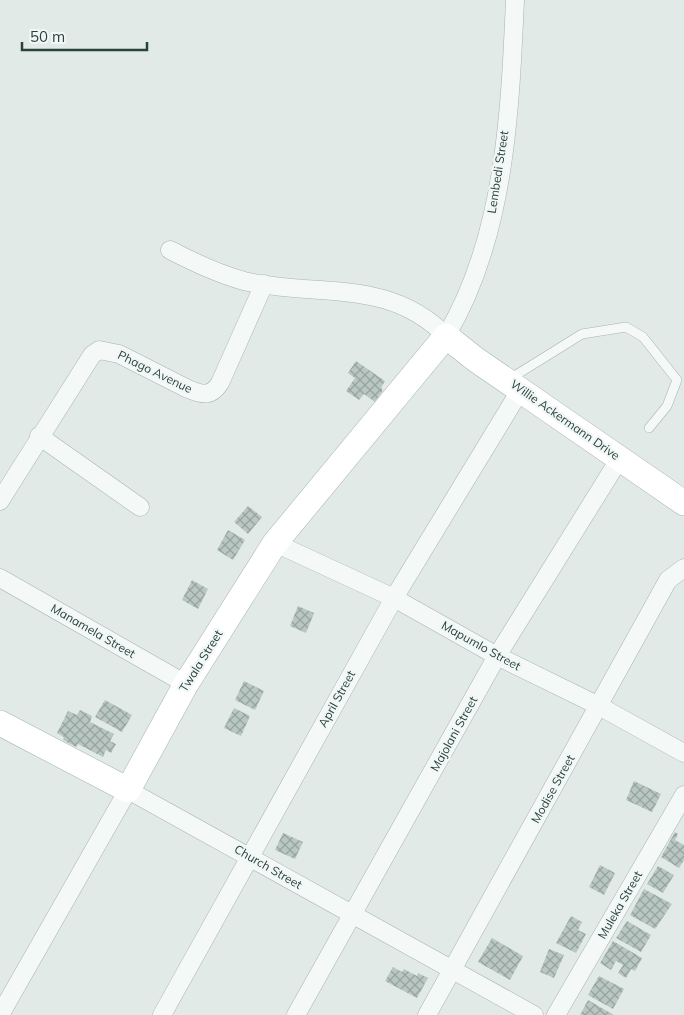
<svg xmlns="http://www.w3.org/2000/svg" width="684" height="1015" viewBox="0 0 684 1015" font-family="Mulish,sans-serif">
  <defs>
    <pattern id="building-cross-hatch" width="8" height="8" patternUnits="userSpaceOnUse" patternTransform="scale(1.25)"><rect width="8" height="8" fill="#b9c7c3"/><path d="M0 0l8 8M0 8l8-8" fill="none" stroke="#97a3a0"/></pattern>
  </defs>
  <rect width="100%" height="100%" fill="#e2eae8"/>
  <g fill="url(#building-cross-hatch)">
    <path d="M 356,361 L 385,381 L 381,388 L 383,390 L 375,402 L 364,394 L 359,400 L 346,391 L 355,378 L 348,373 Z"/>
    <path d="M 248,506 L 262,517 L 248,534 L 234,522 Z"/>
    <path d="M 228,530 L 245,540 L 233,560 L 217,550 Z"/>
    <path d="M 192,580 L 208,589 L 198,609 L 182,600 Z"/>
    <path d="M 298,606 L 314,613 L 306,633 L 290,626 Z"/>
    <path d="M 244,681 L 264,691 L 255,710 L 235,700 Z"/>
    <path d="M 105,700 L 132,715 L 122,732 L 95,717 Z"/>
    <path d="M 234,708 L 250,716 L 241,736 L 224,728 Z"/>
    <path d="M 80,710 L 92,716 L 90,722 L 114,734 L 110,741 L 116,744 L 111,753 L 106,750 L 103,757 L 78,744 L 76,747 L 63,740 L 64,737 L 57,733 L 68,711 L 77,715 Z"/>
    <path d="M 634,781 L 661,794 L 652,812 L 626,800 Z"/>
    <path d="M 675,832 L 678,834 L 675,840 L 684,845 L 684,860 L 679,868 L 661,857 Z"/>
    <path d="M 283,833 L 303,842 L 295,859 L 275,850 Z"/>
    <path d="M 600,865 L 615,873 L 604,895 L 589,887 Z"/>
    <path d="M 658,866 L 674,875 L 663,893 L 647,884 Z"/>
    <path d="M 644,889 L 672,904 L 655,929 L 630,915 Z"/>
    <path d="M 571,916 L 582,922 L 578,930 L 586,934 L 576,953 L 556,943 Z"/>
    <path d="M 627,921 L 651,935 L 641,952 L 616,938 Z"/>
    <path d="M 492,938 L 523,956 L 510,980 L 478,962 Z"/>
    <path d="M 613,941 L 642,958 L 635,971 L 631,969 L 626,978 L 618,973 L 623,965 L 616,961 L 611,970 L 600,963 Z"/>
    <path d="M 549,949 L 564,955 L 554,978 L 540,972 Z"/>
    <path d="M 393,967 L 402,972 L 404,969 L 417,976 L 418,973 L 428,978 L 417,998 L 385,981 Z"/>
    <path d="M 599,976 L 624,989 L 613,1009 L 588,995 Z"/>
    <path d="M 588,1000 L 614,1015 L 580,1015 Z"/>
  </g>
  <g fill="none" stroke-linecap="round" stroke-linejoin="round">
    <g stroke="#a7b4b1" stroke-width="10">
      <path id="lane" d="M 508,380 L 582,334 L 626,327 L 643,337 L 677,380 L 667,406 L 649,428"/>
    </g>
    <g stroke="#a7b4b1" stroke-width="19">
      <g id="street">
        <path d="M 170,250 C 193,262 219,274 244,281 C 317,298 388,277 446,336 C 505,237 510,113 515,0"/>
        <path d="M 39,436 L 140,507"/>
        <path d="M 0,501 L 92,355 L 99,350 L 119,354 L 188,389 C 203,395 211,397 220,383 L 264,284"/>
        <path d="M 275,543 L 394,598 L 497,656 L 599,706 L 684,753"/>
        <path d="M 0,578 L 186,684"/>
        <path d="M 0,1015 L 128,790 L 534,1015"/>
        <path d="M 162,1015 L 394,598 L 521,389"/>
        <path d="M 296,1015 L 497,656 L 620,458"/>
        <path d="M 427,1015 L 668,580 L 684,568"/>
        <path d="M 556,1015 L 684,795"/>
      </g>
    </g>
    <g stroke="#a7b4b1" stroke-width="26">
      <path id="secondary" d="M 0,723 L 128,790 L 186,684 L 275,543 L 446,336 L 475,359 L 684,503"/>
    </g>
    <use href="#lane" stroke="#f4f8f7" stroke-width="9"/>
    <use href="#street" stroke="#f4f8f7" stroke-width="18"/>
    <use href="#secondary" stroke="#fff" stroke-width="25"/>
  </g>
  <g text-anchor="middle" stroke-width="4.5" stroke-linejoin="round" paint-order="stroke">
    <g font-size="12" fill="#2a423c" stroke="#f1f7f6">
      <text transform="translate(498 172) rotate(-81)" y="4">Lembedi Street</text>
      <text transform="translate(155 372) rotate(26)" y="4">Phago Avenue</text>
      <text transform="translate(565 420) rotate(35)" y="4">Willie Ackermann Drive</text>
      <text transform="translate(93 631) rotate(30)" y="4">Manamela Street</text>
      <text transform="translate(481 646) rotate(29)" y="4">Mapumlo Street</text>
      <text transform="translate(201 661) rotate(-58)" y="4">Twala Street</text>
      <text transform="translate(337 699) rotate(-61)" y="4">April Street</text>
      <text transform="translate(454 734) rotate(-61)" y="4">Majolani Street</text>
      <text transform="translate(553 789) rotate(-61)" y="4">Modise Street</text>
      <text transform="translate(268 867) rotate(30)" y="4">Church Street</text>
      <text transform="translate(620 905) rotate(-60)" y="4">Muleka Street</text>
    </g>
  </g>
  <path d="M22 42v8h125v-8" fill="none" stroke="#2a423c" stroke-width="2.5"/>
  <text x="30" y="42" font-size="15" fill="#2a423c" stroke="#f1f7f6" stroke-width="4" paint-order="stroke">50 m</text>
</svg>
